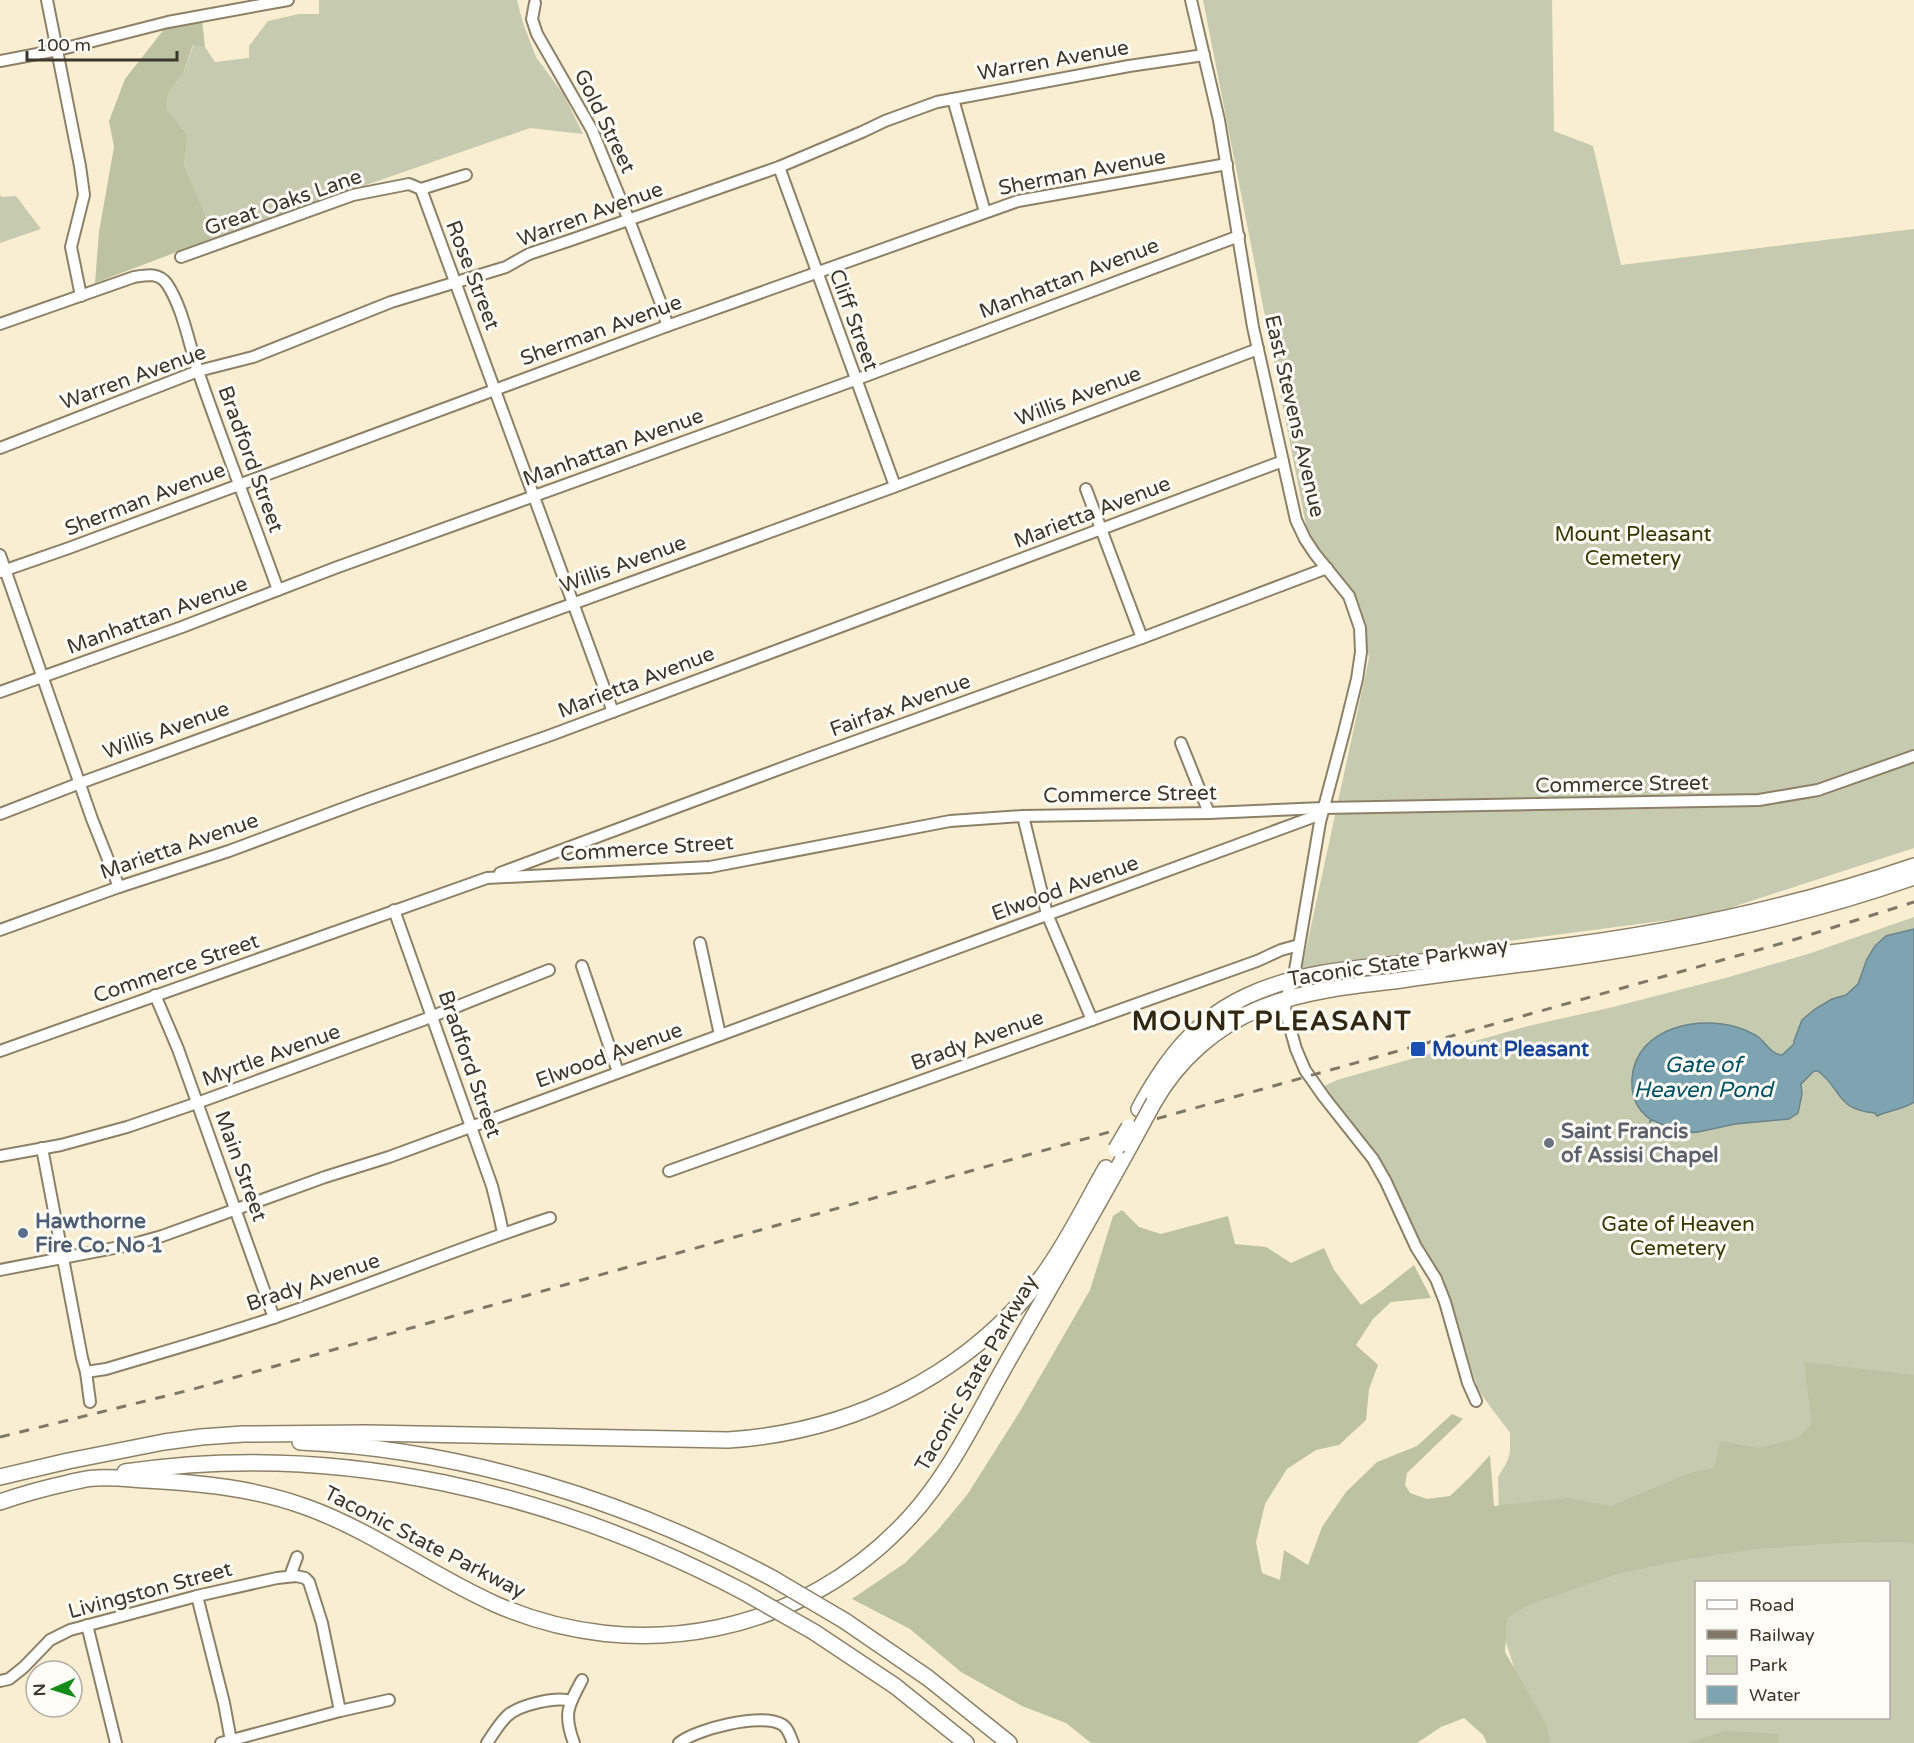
<svg xmlns="http://www.w3.org/2000/svg" width="1914" height="1743" viewBox="0 0 1914 1743" font-family="'Varela Round',sans-serif">
  <rect width="100%" height="100%" fill="#faeed2"/>
  <g fill="#c6cbb0" fill-rule="evenodd">
    <path d="M 319,0 L 517,0 L 523,23 L 536,57 L 564,95 L 583,134 L 530,128 L 211,239 L 205,214 L 184,164 L 188,135 L 167,110 L 168,93 L 183,74 L 194,44 L 205,47 L 215,62 L 249,58 L 249,46 L 268,21 L 299,14 L 319,14 Z"/>
    <path d="M 1203,0 L 1552,0 L 1554,131 L 1593,146 L 1621,265 L 1914,229 L 1914,848 L 1708,915 L 1302,968 L 1369,658 L 1360,607 L 1307,530 Z"/>
    <path d="M 0,195 L 2,197 L 16,196 L 41,229 L 0,243 Z"/>
    <path d="M 1914,917 L 1914,1743 L 1530,1743 L 1518,1680 L 1502,1630 L 1498,1477 L 1507,1462 L 1510,1452 L 1510,1433 L 1478,1390 L 1452,1304 L 1384,1168 L 1367,1143 L 1324,1086 L 1337,1080 L 1528,1026 L 1613,1007 L 1729,977 L 1811,953 ZM 1696,1582 L 1888,1582 L 1888,1718 L 1696,1718 Z"/>
  </g>
  <g fill="#bcc2a2">
    <path d="M 202,20 L 205,47 L 193,45 L 183,74 L 168,93 L 167,110 L 188,135 L 184,164 L 205,214 L 211,239 L 95,283 L 99,232 L 114,147 L 109,121 L 125,79 L 165,28 Z"/>
    <path d="M 1122,1210 L 1139,1227 L 1161,1234 L 1228,1216 L 1235,1244 L 1266,1247 L 1291,1263 L 1324,1248 L 1334,1270 L 1361,1305 L 1380,1292 L 1414,1265 L 1431,1298 L 1391,1302 L 1373,1319 L 1356,1345 L 1378,1365 L 1369,1389 L 1366,1420 L 1339,1445 L 1316,1450 L 1287,1469 L 1265,1504 L 1256,1542 L 1262,1573 L 1280,1580 L 1284,1550 L 1308,1565 L 1322,1527 L 1346,1492 L 1377,1462 L 1417,1446 L 1452,1414 L 1463,1419 L 1407,1473 L 1405,1485 L 1410,1493 L 1427,1499 L 1450,1496 L 1470,1477 L 1490,1455 L 1494,1506 L 1569,1498 L 1611,1506 L 1684,1475 L 1715,1467 L 1720,1441 L 1759,1448 L 1798,1438 L 1812,1424 L 1804,1362 L 1914,1375 L 1914,1544 L 1903,1542 L 1835,1543 L 1755,1549 L 1677,1561 L 1617,1574 L 1526,1606 L 1507,1618 L 1505,1652 L 1545,1722 L 1551,1743 L 1487,1743 L 1483,1735 L 1464,1718 L 1441,1727 L 1417,1743 L 1091,1743 L 1066,1723 L 1022,1706 L 961,1672 L 910,1629 L 852,1599 L 905,1563 L 937,1531 L 967,1495 L 1019,1413 L 1090,1290 L 1113,1216 Z"/>
    <path d="M 1725,1731 L 1779,1734 L 1778,1743 L 1686,1743 Z"/>
  </g>
  <path fill="#7fa4b1" stroke="#6b8389" stroke-width="1.5" d="M 1914,929 L 1914,1102 C 1902,1110 1889,1110 1877,1116 L 1875,1113 C 1835,1109 1843,1090 1818,1071 L 1814,1071 L 1801,1084 L 1802,1094 L 1798,1113 L 1789,1119 L 1735,1124 L 1698,1132 L 1687,1133 L 1677,1131 L 1652,1120 L 1650,1122 L 1650,1119 C 1636,1109 1631,1096 1632,1079 C 1635,1026 1704,1013 1745,1030 C 1749,1032 1753,1034 1757,1036 C 1766,1042 1770,1054 1782,1055 L 1794,1044 L 1794,1041 L 1802,1020 L 1815,1009 L 1832,999 L 1846,995 L 1858,984 L 1867,959 L 1875,946 L 1886,936 Z"/>
  <g fill="none" stroke-linecap="round" stroke-linejoin="round">
    <g stroke="#8c8168" stroke-width="14">
      <g id="minor">
        <path d="M 47,0 L 80,166 L 84,195 L 71,247 L 81,296"/>
        <path d="M 1191,0 L 1219,120 L 1253,327 L 1296,520 L 1305,539 L 1315,554 L 1349,596 L 1360,628 L 1361,652 L 1357,679 L 1344,732 L 1320,822 L 1295,970 L 1286,999 L 1285,1010 L 1296,1049 L 1305,1070 L 1324,1097 L 1373,1159 L 1386,1182 L 1416,1247 L 1436,1279 L 1445,1302 L 1468,1383 L 1476,1401"/>
        <path d="M 535,3 L 532,19 L 537,34 L 592,130 L 629,220 L 663,309 L 667,326"/>
        <path d="M 0,61 L 58,50 L 168,22 L 288,0"/>
        <path d="M 953,99 L 985,212"/>
        <path d="M 779,167 L 895,486"/>
        <path d="M 421,189 L 613,712"/>
        <path d="M 181,257 L 353,195 L 409,184 L 421,189 L 466,175"/>
        <path d="M 0,324 L 134,277 C 146,275 159,272 167,284 C 183,308 189,344 198,371 C 223,444 252,517 278,590"/>
        <path d="M 0,448 L 198,371 L 253,357 L 391,302 L 506,267 L 529,254 L 571,240 L 779,167 L 862,132 L 885,121 L 937,102 L 1129,66 L 1204,55"/>
        <path d="M 1086,489 L 1142,638"/>
        <path d="M 0,555 L 92,819 L 119,887"/>
        <path d="M 0,572 L 69,548 L 667,326 L 1018,201 L 1227,164"/>
        <path d="M 0,692 L 182,627 L 335,568 L 855,380 L 1239,236"/>
        <path d="M 1181,743 L 1209,813"/>
        <path d="M 0,814 L 80,783 L 891,488 L 1258,349"/>
        <path d="M 1023,816 L 1047,914 L 1092,1020"/>
        <path d="M 500,873 L 809,758 L 1142,638 L 1327,568"/>
        <path d="M 394,910 L 492,1186 L 499,1214 L 503,1233"/>
        <path d="M 0,930 L 119,887 L 229,851 L 366,800 L 551,735 L 1283,461"/>
        <path d="M 700,943 L 720,1035"/>
        <path d="M 582,966 L 618,1072"/>
        <path d="M 155,995 L 178,1049 L 274,1318"/>
        <path d="M 0,1051 L 487,878 L 710,867 L 950,821 L 1023,816 L 1209,813 L 1323,808 L 1759,800 L 1818,790 L 1914,756"/>
        <path d="M 42,1148 L 82,1358 L 86,1372 L 90,1402"/>
        <path d="M 0,1156 L 61,1145 L 127,1127 L 197,1103 L 423,1020 L 549,970"/>
        <path d="M 669,1171 L 1257,961 L 1281,950 L 1299,945"/>
        <path d="M 0,1270 L 130,1245 L 162,1236 L 325,1177 L 389,1157 L 1313,817 L 1323,809"/>
        <path d="M 86,1372 L 106,1369 C 163,1352 220,1336 276,1317 C 368,1286 458,1248 550,1218"/>
        <path d="M 290,1576 L 297,1557"/>
        <path d="M 197,1596 L 224,1703 L 231,1741"/>
        <path d="M 87,1625 L 116,1743"/>
        <path d="M 0,1681 L 9,1679 L 24,1667 L 50,1640 L 70,1630 L 197,1596 L 277,1578 L 296,1576 L 305,1578 L 309,1582 L 322,1623 L 340,1711"/>
        <path d="M 221,1743 L 340,1711 L 389,1700"/>
        <path d="M 487,1743 C 493,1734 499,1724 507,1716 C 519,1705 556,1696 571,1701"/>
        <path d="M 574,1743 C 563,1714 568,1706 582,1680"/>
        <path d="M 679,1743 C 696,1729 760,1713 781,1724 C 788,1727 790,1736 793,1743"/>
      </g>
    </g>
    <g stroke="#8c8168" stroke-width="18">
      <g id="highway">
        <path d="M 1154,1102 C 1178,1060 1216,1026 1261,1008 C 1303,991 1349,986 1394,981 C 1442,974 1490,968 1538,962 C 1666,945 1792,920 1914,877"/>
        <path d="M 1139,1109 C 1165,1061 1196,1019 1247,996 C 1294,974 1346,969 1397,964 C 1446,960 1494,955 1542,949 C 1669,934 1794,907 1914,866"/>
        <path d="M 300,1442 C 463,1449 628,1501 772,1578"/>
        <path d="M 125,1472 C 338,1440 555,1493 744,1592"/>
        <path d="M 0,1477 L 68,1461 L 164,1442 L 201,1437 L 243,1434 L 366,1433 L 728,1440 C 852,1432 969,1375 1044,1274 C 1068,1241 1086,1203 1106,1168"/>
        <path d="M 0,1502 C 23,1494 45,1488 68,1483 C 77,1481 87,1478 96,1478 C 112,1477 130,1479 146,1480 C 201,1483 254,1488 306,1507 C 373,1531 430,1575 495,1604 C 638,1667 804,1634 910,1517 C 950,1473 975,1419 1004,1368 C 1046,1294 1089,1221 1130,1146"/>
        <path d="M 845,1621 L 928,1678 L 1009,1743"/>
        <path d="M 814,1632 L 895,1686 L 966,1743"/>
      </g>
    </g>
    <use href="#minor" stroke="#fff" stroke-width="10"/>
    <use href="#highway" stroke="#fff" stroke-width="15"/>
    <path stroke="#7f7867" stroke-width="3" stroke-dasharray="10 10" stroke-linecap="butt" d="M 0,1437 L 190,1390 L 1790,941 L 1914,902"/>
    <g stroke="#8c8168" stroke-width="18" stroke-linecap="butt">
      <g id="highway-bridge">
        <path d="M 1130,1146 L 1154,1102"/>
        <path d="M 1116,1149 L 1129,1127"/>
        <path d="M 772,1578 L 845,1621"/>
        <path d="M 744,1592 L 814,1632"/>
      </g>
    </g>
    <use href="#highway-bridge" stroke="#fff" stroke-width="15"/>
  </g>
  <rect fill="#1a4fb4" stroke="#fefcf6" stroke-width="2" x="1410" y="1041" width="16" height="16" rx="3"/>
  <circle fill="#6b7280" stroke="#fefcf6" stroke-width="2" cx="1549" cy="1143" r="6"/>
  <circle fill="#5c6f8a" stroke="#fefcf6" stroke-width="2" cx="23" cy="1233" r="6"/>
  <g text-anchor="middle" stroke-width="6" stroke-linejoin="round" paint-order="stroke">
    <g font-size="21" fill="#3b372c" stroke="#fefcf6">
      <text transform="translate(1053 60) rotate(-10)" y="7">Warren Avenue</text>
      <text transform="translate(605 121) rotate(64)" y="7">Gold Street</text>
      <text transform="translate(1082 172) rotate(-11)" y="7">Sherman Avenue</text>
      <text transform="translate(283 202) rotate(-19)" y="7">Great Oaks Lane</text>
      <text transform="translate(590 214) rotate(-20)" y="7">Warren Avenue</text>
      <text transform="translate(473 275) rotate(69)" y="7">Rose Street</text>
      <text transform="translate(1069 278) rotate(-21)" y="7">Manhattan Avenue</text>
      <text transform="translate(854 320) rotate(70)" y="7">Cliff Street</text>
      <text transform="translate(601 330) rotate(-20)" y="7">Sherman Avenue</text>
      <text transform="translate(133 377) rotate(-20)" y="7">Warren Avenue</text>
      <text transform="translate(1078 396) rotate(-21)" y="7">Willis Avenue</text>
      <text transform="translate(1295 416) rotate(77)" y="7">East Stevens Avenue</text>
      <text transform="translate(613 447) rotate(-20)" y="7">Manhattan Avenue</text>
      <text transform="translate(251 459) rotate(70)" y="7">Bradford Street</text>
      <text transform="translate(145 499) rotate(-21)" y="7">Sherman Avenue</text>
      <text transform="translate(1092 512) rotate(-21)" y="7">Marietta Avenue</text>
      <text transform="translate(623 564) rotate(-20)" y="7">Willis Avenue</text>
      <text transform="translate(157 615) rotate(-20)" y="7">Manhattan Avenue</text>
      <text transform="translate(636 682) rotate(-21)" y="7">Marietta Avenue</text>
      <text transform="translate(900 705) rotate(-20)" y="7">Fairfax Avenue</text>
      <text transform="translate(166 730) rotate(-20)" y="7">Willis Avenue</text>
      <text transform="translate(1622 784) rotate(-1)" y="7">Commerce Street</text>
      <text transform="translate(1130 794) rotate(-1)" y="7">Commerce Street</text>
      <text transform="translate(179 846) rotate(-19)" y="7">Marietta Avenue</text>
      <text transform="translate(647 848) rotate(-4)" y="7">Commerce Street</text>
      <text transform="translate(1065 888) rotate(-20)" y="7">Elwood Avenue</text>
      <text transform="translate(1398 962) rotate(-9)" y="7">Taconic State Parkway</text>
      <text transform="translate(176 968) rotate(-19)" y="7">Commerce Street</text>
      <text transform="translate(977 1040) rotate(-20)" y="7">Brady Avenue</text>
      <text transform="translate(271 1055) rotate(-20)" y="7">Myrtle Avenue</text>
      <text transform="translate(609 1055) rotate(-20)" y="7">Elwood Avenue</text>
      <text transform="translate(470 1064) rotate(71)" y="7">Bradford Street</text>
      <text transform="translate(241 1166) rotate(70)" y="7">Main Street</text>
      <text transform="translate(313 1282) rotate(-19)" y="7">Brady Avenue</text>
      <text transform="translate(976 1373) rotate(-60)" y="7">Taconic State Parkway</text>
      <text transform="translate(425 1542) rotate(27)" y="7">Taconic State Parkway</text>
      <text transform="translate(150 1590) rotate(-15)" y="7">Livingston Street</text>
    </g>
    <g font-size="21" fill="#333901" stroke="#fefcf6">
      <text x="1633" y="541">Mount Pleasant<tspan x="1633" dy="24">Cemetery</tspan></text>
      <text x="1678" y="1231">Gate of Heaven<tspan x="1678" dy="24">Cemetery</tspan></text>
    </g>
    <g font-size="21" font-weight="bold" fill="#164399" stroke="#fefcf6" text-anchor="start">
      <text x="1432" y="1056">Mount Pleasant</text>
    </g>
    <g font-size="21" font-weight="bold" fill="#5b616d" stroke="#fefcf6" text-anchor="start">
      <text x="1561" y="1138">Saint Francis<tspan x="1561" dy="24">of Assisi Chapel</tspan></text>
    </g>
    <g font-size="21" font-weight="bold" fill="#4e5e75" stroke="#fefcf6" text-anchor="start">
      <text x="35" y="1228">Hawthorne<tspan x="35" dy="24">Fire Co. No 1</tspan></text>
    </g>
    <g font-size="22" font-style="italic" fill="#005165" stroke="#fefcf6">
      <text x="1703" y="1072">Gate of<tspan x="1703" dy="25">Heaven Pond</tspan></text>
    </g>
    <g font-size="27" font-weight="bold" letter-spacing="1.5" fill="#322811" stroke="#fefcf6">
      <text x="1272" y="1030">MOUNT PLEASANT</text>
    </g>
  </g>
  <rect x="1695" y="1581" width="195" height="138" fill="#fefcf6" stroke="#b0ada5" stroke-width="1.5"/>
  <rect x="1707" y="1600" width="30" height="9" fill="#ffffff" stroke="#b0ada5" stroke-width="1.5"/>
  <text x="1749" y="1611" font-size="18" fill="#3b372c">Road</text>
  <rect x="1707" y="1630" width="30" height="9" fill="#7f7867" stroke="#b0ada5" stroke-width="1.5"/>
  <text x="1749" y="1641" font-size="18" fill="#3b372c">Railway</text>
  <rect x="1707" y="1656" width="30" height="18" fill="#c6cbb0" stroke="#b0ada5" stroke-width="1.5"/>
  <text x="1749" y="1671" font-size="18" fill="#3b372c">Park</text>
  <rect x="1707" y="1686" width="30" height="18" fill="#7fa4b1" stroke="#b0ada5" stroke-width="1.5"/>
  <text x="1749" y="1701" font-size="18" fill="#3b372c">Water</text>
  <g transform="translate(54 1689) rotate(267)"><circle r="28" fill="#fefcf6" stroke="#b0ada5" stroke-width="1.5"/>
  <path d="M0-4.5L10 22L0 15L-10 22Z" fill="#128c16"/>
  <text y="-9" font-size="16" font-weight="bold" text-anchor="middle" fill="#3b372c">N</text>
  </g>
  <path d="M27 51v9h150v-9" fill="none" stroke="#3b372c" stroke-width="3"/>
  <text x="36" y="51" font-size="18" fill="#3b372c" stroke="#fefcf6" stroke-width="4.5" paint-order="stroke">100 m</text>
</svg>
